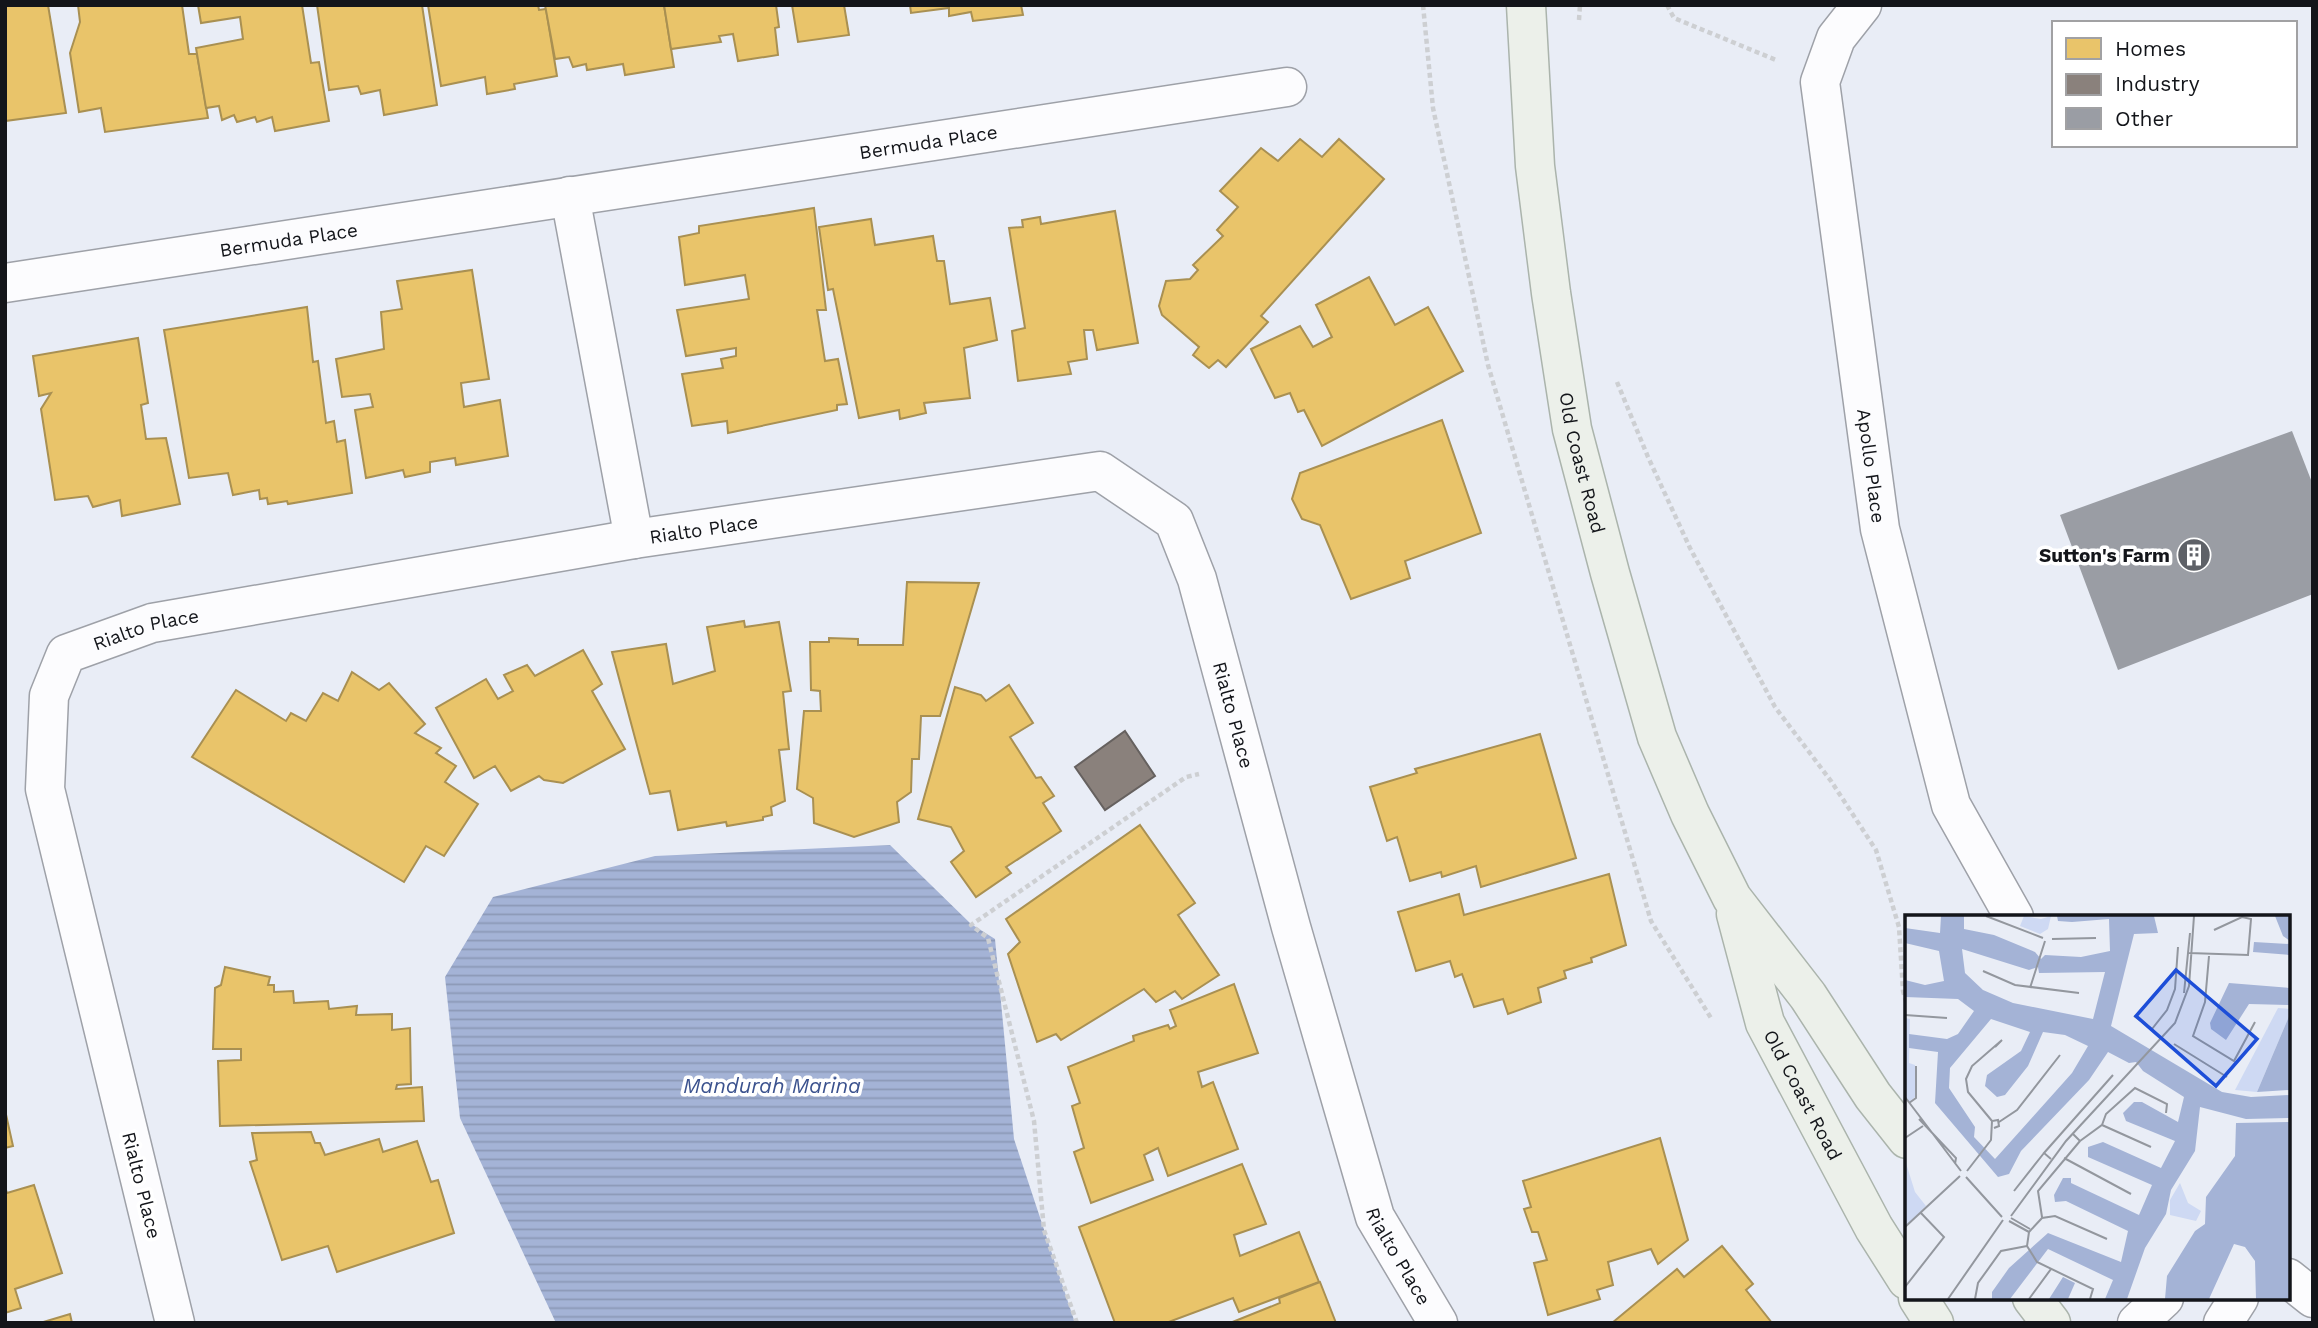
<svg xmlns="http://www.w3.org/2000/svg" width="2318" height="1328" viewBox="0 0 2318 1328" font-family="'Work Sans',sans-serif">
  <defs>
    <pattern id="water-rules" width="6" height="5" patternUnits="userSpaceOnUse" patternTransform="scale(1.75)"><rect width="6" height="5" fill="#a4b3d6"/><path d="M0 2.5h6" fill="none" stroke="#8c99b7"/></pattern>
  </defs>
  <rect width="100%" height="100%" fill="#e9edf6"/>
  <path fill="url(#water-rules)" d="M 890,845 L 971,924 L 995,939 L 1014,1139 L 1075,1323 L 556,1323 L 460,1118 L 445,977 L 493,897 L 655,856 Z"/>
  <g fill="#e9c46a" stroke="#a99052" stroke-width="2">
    <path d="M 5,5 L 48,5 L 66,113 L 5,121 Z"/>
    <path d="M 78,5 L 182,5 L 189,54 L 197,54 L 208,118 L 105,132 L 101,108 L 79,112 L 70,53 L 80,22 Z"/>
    <path d="M 198,5 L 302,5 L 311,63 L 319,62 L 329,121 L 275,131 L 272,117 L 257,122 L 255,117 L 237,122 L 234,115 L 222,120 L 219,106 L 206,108 L 196,48 L 243,39 L 240,17 L 201,23 Z"/>
    <path d="M 317,5 L 422,5 L 437,105 L 384,115 L 380,90 L 361,94 L 358,86 L 329,90 Z"/>
    <path d="M 428,5 L 538,5 L 539,10 L 546,9 L 557,76 L 514,84 L 515,89 L 487,94 L 485,77 L 441,86 Z"/>
    <path d="M 545,5 L 664,5 L 674,67 L 625,75 L 623,64 L 587,70 L 586,64 L 573,67 L 569,57 L 555,59 Z"/>
    <path d="M 664,5 L 776,5 L 779,27 L 775,28 L 778,55 L 738,61 L 733,34 L 719,36 L 721,42 L 671,49 Z"/>
    <path d="M 792,5 L 844,5 L 849,35 L 798,42 Z"/>
    <path d="M 910,5 L 1021,5 L 1023,15 L 973,21 L 971,12 L 949,16 L 949,8 L 911,13 Z"/>
    <path d="M 1300,139 L 1322,157 L 1339,139 L 1384,179 L 1261,316 L 1268,322 L 1226,367 L 1218,360 L 1209,368 L 1193,355 L 1199,347 L 1162,315 L 1159,306 L 1166,281 L 1190,279 L 1198,270 L 1193,265 L 1223,236 L 1217,230 L 1238,207 L 1220,191 L 1261,148 L 1278,161 Z"/>
    <path d="M 814,208 L 826,310 L 817,310 L 825,361 L 838,359 L 847,404 L 837,405 L 837,410 L 728,433 L 727,421 L 692,426 L 682,374 L 723,368 L 721,359 L 736,356 L 736,348 L 686,356 L 677,310 L 749,299 L 745,275 L 685,285 L 679,237 L 699,233 L 699,226 Z"/>
    <path d="M 1115,211 L 1138,343 L 1097,350 L 1093,330 L 1084,330 L 1087,359 L 1068,362 L 1071,374 L 1018,381 L 1012,331 L 1025,328 L 1009,228 L 1023,227 L 1022,220 L 1040,217 L 1041,224 Z"/>
    <path d="M 871,219 L 875,245 L 933,236 L 937,261 L 944,261 L 950,304 L 990,298 L 997,340 L 964,348 L 970,398 L 924,403 L 926,413 L 900,419 L 899,410 L 859,418 L 833,289 L 828,290 L 819,227 Z"/>
    <path d="M 472,270 L 489,379 L 461,383 L 464,407 L 500,400 L 508,456 L 456,465 L 455,458 L 430,462 L 430,472 L 405,477 L 403,470 L 366,478 L 355,410 L 373,407 L 370,394 L 342,397 L 336,359 L 384,349 L 381,312 L 402,309 L 397,281 Z"/>
    <path d="M 1369,277 L 1395,325 L 1428,307 L 1463,371 L 1322,446 L 1304,410 L 1298,412 L 1290,393 L 1275,398 L 1251,349 L 1300,326 L 1313,347 L 1332,337 L 1316,305 Z"/>
    <path d="M 307,307 L 313,362 L 318,361 L 326,423 L 334,421 L 337,442 L 345,440 L 352,493 L 288,504 L 287,501 L 268,504 L 267,498 L 260,499 L 259,490 L 233,495 L 228,473 L 189,478 L 164,330 Z"/>
    <path d="M 138,338 L 148,403 L 141,405 L 146,439 L 166,438 L 180,504 L 122,516 L 120,500 L 93,507 L 88,496 L 55,500 L 41,409 L 51,393 L 39,396 L 33,356 Z"/>
    <path d="M 1442,420 L 1481,533 L 1405,561 L 1410,578 L 1351,599 L 1320,525 L 1302,519 L 1292,499 L 1300,473 Z"/>
    <path d="M 907,582 L 979,583 L 940,716 L 921,716 L 919,759 L 912,759 L 911,792 L 897,802 L 899,822 L 854,837 L 814,823 L 813,798 L 797,789 L 804,711 L 821,711 L 820,691 L 811,690 L 810,642 L 829,642 L 829,638 L 858,639 L 858,645 L 903,645 Z"/>
    <path d="M 744,621 L 745,627 L 779,622 L 791,691 L 783,692 L 789,749 L 779,750 L 785,801 L 771,807 L 772,815 L 763,817 L 763,820 L 727,826 L 726,822 L 678,830 L 670,791 L 650,794 L 612,652 L 666,644 L 673,684 L 715,671 L 707,627 Z"/>
    <path d="M 583,650 L 602,684 L 592,691 L 625,749 L 563,783 L 544,780 L 539,776 L 511,791 L 495,766 L 474,778 L 436,708 L 486,679 L 498,699 L 513,691 L 504,675 L 527,665 L 535,676 Z"/>
    <path d="M 352,672 L 379,690 L 389,683 L 425,724 L 415,733 L 441,748 L 436,753 L 456,766 L 445,782 L 478,804 L 444,856 L 426,846 L 404,882 L 192,757 L 236,690 L 286,721 L 291,713 L 306,721 L 323,693 L 338,701 Z"/>
    <path d="M 1009,685 L 1033,723 L 1010,737 L 1036,778 L 1041,777 L 1054,796 L 1043,803 L 1061,831 L 1006,867 L 1011,873 L 976,897 L 951,862 L 964,851 L 951,827 L 918,819 L 955,687 L 981,695 L 986,701 Z"/>
    <path d="M 1540,734 L 1576,858 L 1481,887 L 1476,866 L 1442,877 L 1441,872 L 1410,881 L 1397,837 L 1387,841 L 1370,787 L 1417,773 L 1415,769 Z"/>
    <path d="M 1140,825 L 1195,903 L 1178,915 L 1219,975 L 1182,999 L 1175,991 L 1156,1002 L 1144,989 L 1061,1040 L 1056,1034 L 1037,1042 L 1008,954 L 1020,942 L 1006,919 Z"/>
    <path d="M 1609,874 L 1626,945 L 1591,958 L 1592,962 L 1564,971 L 1566,978 L 1538,988 L 1541,1002 L 1508,1014 L 1503,999 L 1474,1007 L 1462,974 L 1455,977 L 1450,961 L 1416,971 L 1398,912 L 1459,894 L 1464,915 Z"/>
    <path d="M 225,967 L 270,977 L 268,985 L 274,985 L 274,992 L 293,991 L 294,1003 L 328,1001 L 329,1009 L 357,1006 L 356,1015 L 392,1014 L 392,1030 L 410,1028 L 411,1084 L 397,1085 L 396,1089 L 422,1087 L 424,1121 L 220,1126 L 218,1061 L 241,1060 L 241,1049 L 213,1049 L 215,988 L 221,985 Z"/>
    <path d="M 1234,984 L 1258,1053 L 1198,1072 L 1202,1087 L 1213,1082 L 1238,1149 L 1168,1176 L 1158,1148 L 1144,1155 L 1153,1180 L 1091,1203 L 1074,1152 L 1084,1148 L 1072,1106 L 1080,1103 L 1068,1067 L 1134,1041 L 1133,1036 L 1168,1025 L 1170,1029 L 1176,1026 L 1170,1010 Z"/>
    <path d="M 5,1110 L 13,1146 L 5,1148 Z"/>
    <path d="M 311,1132 L 315,1143 L 320,1143 L 325,1155 L 379,1139 L 383,1152 L 417,1141 L 431,1182 L 438,1180 L 454,1233 L 337,1272 L 328,1246 L 282,1260 L 250,1162 L 257,1160 L 252,1133 Z"/>
    <path d="M 1660,1138 L 1688,1240 L 1658,1264 L 1651,1249 L 1608,1262 L 1613,1285 L 1597,1290 L 1600,1299 L 1548,1315 L 1534,1263 L 1547,1260 L 1538,1232 L 1532,1232 L 1524,1209 L 1531,1207 L 1523,1181 Z"/>
    <path d="M 1242,1164 L 1266,1224 L 1234,1235 L 1240,1256 L 1299,1232 L 1319,1282 L 1239,1312 L 1233,1298 L 1166,1323 L 1115,1323 L 1079,1227 Z"/>
    <path d="M 34,1185 L 62,1273 L 15,1289 L 21,1308 L 5,1313 L 5,1187 L 7,1193 Z"/>
    <path d="M 1722,1246 L 1753,1284 L 1746,1290 L 1772,1323 L 1612,1323 L 1677,1269 L 1684,1277 Z"/>
    <path d="M 1320,1282 L 1336,1323 L 1230,1323 L 1280,1303 L 1279,1298 Z"/>
    <path d="M 70,1314 L 72,1323 L 40,1323 Z"/>
  </g>
  <path fill="#8a817c" stroke="#66615f" stroke-width="2" d="M 1125,731 L 1155,776 L 1105,810 L 1075,767 Z"/>
  <path fill="#9a9da4" d="M 2292,431 L 2313,485 L 2313,594 L 2118,670 L 2060,515 Z"/>
  <g fill="none" stroke-linecap="round" stroke-linejoin="round">
    <g stroke="#9ea1a8" stroke-width="41">
      <g id="minor">
        <path id="s1" d="M 1862,5 L 1836,38 L 1820,82 L 1880,529 L 1951,805 L 2014,917"/>
        <path d="M 570,196 L 634,539"/>
        <path id="s2" d="M 5,283 L 1287,87"/>
        <path d="M 2288,1278 L 2313,1298"/>
        <path id="s3" d="M 175,1323 L 45,789 L 49,696 L 66,654 L 152,623 L 634,539 L 1100,471 L 1174,521 L 1197,579 L 1291,927 L 1375,1217 L 1438,1323"/>
        <path d="M 2137,1323 L 2164,1298"/>
        <path d="M 2223,1323 L 2239,1298"/>
      </g>
    </g>
    <g stroke="#abb4ac" stroke-width="41">
      <g id="primary">
        <path id="s4" d="M 1526,5 L 1535,166 L 1551,293 L 1572,429 L 1610,573 L 1657,737 L 1690,814 L 1732,898 L 1808,996 L 1873,1096 L 1907,1139"/>
        <path id="s5" d="M 1736,914 L 1765,1023 L 1874,1228 L 1907,1280"/>
        <path d="M 1918,1298 L 1934,1323"/>
        <path d="M 2032,1298 L 2051,1323"/>
      </g>
    </g>
    <g stroke="#cdcfd2" stroke-width="4.5" stroke-dasharray="5 3.5" stroke-linecap="butt">
      <path d="M 1423,5 L 1433,108 L 1488,365 L 1651,921 L 1711,1018"/>
      <path d="M 1667,5 L 1674,18 L 1776,60"/>
      <path d="M 1579,20 L 1580,5"/>
      <path d="M 1617,382 L 1648,457 L 1690,548 L 1775,707 L 1831,781 L 1876,850 L 1899,927 L 1903,991 L 1907,1005"/>
      <path d="M 1077,1323 L 1044,1230 L 1034,1121 L 988,938 L 971,925 L 1186,777 L 1199,774"/>
    </g>
    <use href="#minor" stroke="#fcfcfe" stroke-width="38"/>
    <use href="#primary" stroke="#ecf0ea" stroke-width="38"/>
  </g>
  <defs>
    <g id="building-disc" transform="scale(1.75)"><circle r="9.5" fill="#5e6167" stroke="#fff"/><path d="M-4-6H4V6H1V3H-1V6H-4ZM-2.5-4.3h1.7v1.8h-1.7ZM.8-4.3h1.7v1.8H.8ZM-2.5-1h1.7V.8h-1.7ZM.8-1h1.7V.8H.8Z" fill="#fff"/></g>
  </defs>
  <g fill-rule="evenodd">
    <use href="#building-disc" x="2194" y="555"/>
  </g>
  <g text-anchor="middle" stroke-width="7" stroke-linejoin="round" paint-order="stroke">
    <g font-size="19" fill="#13151a" stroke="#fff">
      <text dy="7" stroke="none"><textPath href="#s2" startOffset="934">Bermuda Place</textPath></text>
      <text dy="7" stroke="none"><textPath href="#s2" startOffset="287">Bermuda Place</textPath></text>
      <text dy="7" stroke="none"><textPath href="#s4" startOffset="462">Old Coast Road</textPath></text>
      <text dy="7" stroke="none"><textPath href="#s1" startOffset="476">Apollo Place</textPath></text>
      <text dy="7" stroke="none"><textPath href="#s3" startOffset="1339">Rialto Place</textPath></text>
      <text dy="7" stroke="none"><textPath href="#s3" startOffset="772">Rialto Place</textPath></text>
      <text dy="7" stroke="none"><textPath href="#s3" startOffset="2032">Rialto Place</textPath></text>
      <text dy="7" stroke="none"><textPath href="#s5" startOffset="194">Old Coast Road</textPath></text>
      <text transform="translate(142 1185) rotate(76)" y="7">Rialto Place</text>
      <text dy="7" stroke="none"><textPath href="#s3" startOffset="2599">Rialto Place</textPath></text>
    </g>
    <g font-size="19" font-weight="bold" fill="#13151a" stroke="#fff" text-anchor="end">
      <text x="2170" y="562">Sutton's Farm</text>
    </g>
    <g font-size="21" font-style="italic" fill="#3b528e" stroke="#fff">
      <text x="772" y="1093">Mandurah Marina</text>
    </g>
  </g>
  <g transform="translate(1905 915)">
    <rect width="385" height="385" fill="#e9edf6"/>
    <path d="M 275,268 L 283,288 L 296,296 L 291,306 L 265,300 L 265,285 Z" fill="#ced9f3"/>
    <path d="M 373,93 L 385,94 L 385,99 L 352,177 L 330,175 Z" fill="#ced9f3"/>
    <path d="M 119,1 L 136,4 L 146,1 L 143,14 L 135,19 L 115,11 ZM 0,103 L 5,104 L 4,148 L 10,150 L 10,182 L 4,187 L 0,179 ZM 0,245 L 10,277 L 21,291 L 0,312 Z" fill="#ced9f3"/>
    <path d="M 36,1 L 59,1 L 59,14 L 89,20 L 130,37 L 136,44 L 140,40 L 176,42 L 205,36 L 204,4 L 167,7 L 153,6 L 152,1 L 249,1 L 253,18 L 229,19 L 206,111 L 317,177 L 346,182 L 384,180 L 384,175 L 352,177 L 385,99 L 385,203 L 341,204 L 295,192 L 290,236 L 266,275 L 261,299 L 240,333 L 222,384 L 200,384 L 208,365 L 143,334 L 105,384 L 87,384 L 87,377 L 104,353 L 143,318 L 216,347 L 223,316 L 161,286 L 150,287 L 149,280 L 158,263 L 166,263 L 166,268 L 234,300 L 247,270 L 183,242 L 183,232 L 198,227 L 256,253 L 270,226 L 221,206 L 218,198 L 229,187 L 237,187 L 273,207 L 279,182 L 238,156 L 231,147 L 224,148 L 203,137 L 184,165 L 116,236 L 104,259 L 93,262 L 30,188 L 33,137 L 4,133 L 4,119 L 42,124 L 53,119 L 69,96 L 53,84 L 0,82 L 0,65 L 20,70 L 39,66 L 34,36 L 0,28 L 0,13 L 35,18 ZM 57,34 L 124,55 L 133,52 L 134,58 L 200,57 L 188,104 L 108,88 L 78,75 L 60,58 ZM 86,104 L 125,117 L 116,136 L 82,160 L 80,171 L 92,182 L 100,180 L 123,151 L 138,117 L 160,120 L 183,131 L 167,158 L 90,244 L 69,222 L 70,212 L 44,173 L 45,153 ZM 370,1 L 385,1 L 385,26 L 378,21 ZM 349,27 L 385,29 L 385,40 L 348,37 ZM 324,68 L 385,73 L 385,90 L 344,89 L 321,125 L 306,114 L 305,108 ZM 385,207 L 385,384 L 351,384 L 350,346 L 340,332 L 329,329 L 304,384 L 260,384 L 262,361 L 290,316 L 300,309 L 301,282 L 330,241 L 331,208 ZM 158,362 L 170,368 L 163,384 L 144,384 Z" fill="#a4b3d6" fill-rule="evenodd"/>
    <path fill="none" stroke="#93979e" stroke-width="2" d="M 81,1 L 138,23M 147,24 L 191,23M 284,38 L 343,40 L 346,4 L 337,2 L 309,15M 304,41 L 300,87 L 288,121 L 329,146 L 350,107M 78,56 L 110,70 L 174,78M 125,73 L 140,26M 279,78 L 285,18M 0,100 L 42,103M 229,101 L 247,114 L 262,95 L 270,74 L 273,32M 269,129 L 322,162M 0,182 L 56,256M 4,188 L 11,183 L 11,151M 14,204 L 51,243 L 50,249M 87,206 L 63,177 L 61,164 L 67,151 L 97,125 L 90,132M 94,207 L 112,195 L 155,140M 197,210 L 201,199 L 230,173 L 262,189 L 261,198M 168,219 L 175,226 L 197,210 L 246,232M 0,223 L 18,211M 159,243 L 226,279M 146,244 L 139,238 L 208,160M 62,256 L 86,225 L 87,206 L 93,205 L 94,211 L 89,213M 61,262 L 97,302M 109,276 L 139,238M 106,301 L 161,226 L 270,108 L 284,71 L 289,1M 137,302 L 133,276 L 175,226M 106,303 L 125,314M 104,306 L 124,317M 0,312 L 55,261M 0,372 L 39,322 L 15,297M 43,384 L 98,305M 70,384 L 73,368 L 96,336 L 122,331M 124,384 L 146,354M 185,384 L 188,374 L 132,347 L 122,331 L 124,317 L 137,303 L 150,301 L 202,324"/>
    <path fill="#1d4ed8" fill-opacity="0.15" stroke="#1d4ed8" stroke-width="3.5" d="M 271,55 L 352,124 L 311,171 L 231,101 Z"/>
    <rect width="385" height="385" fill="none" stroke="#13151a" stroke-width="3.5"/>
  </g>
  <rect width="2318" height="1328" fill="none" stroke="#13151a" stroke-width="14"/>
  <rect x="2052" y="21" width="245" height="126" fill="#ffffff" stroke="#a1a1a3" stroke-width="2"/>
  <rect x="2066" y="38" width="35" height="21" fill="#e9c46a" stroke="#a1a1a3" stroke-width="2"/>
  <text x="2115" y="56" font-size="21" fill="#13151a">Homes</text>
  <rect x="2066" y="74" width="35" height="21" fill="#8a817c" stroke="#a1a1a3" stroke-width="2"/>
  <text x="2115" y="91" font-size="21" fill="#13151a">Industry</text>
  <rect x="2066" y="108" width="35" height="21" fill="#9a9da4" stroke="#a1a1a3" stroke-width="2"/>
  <text x="2115" y="126" font-size="21" fill="#13151a">Other</text>
</svg>
